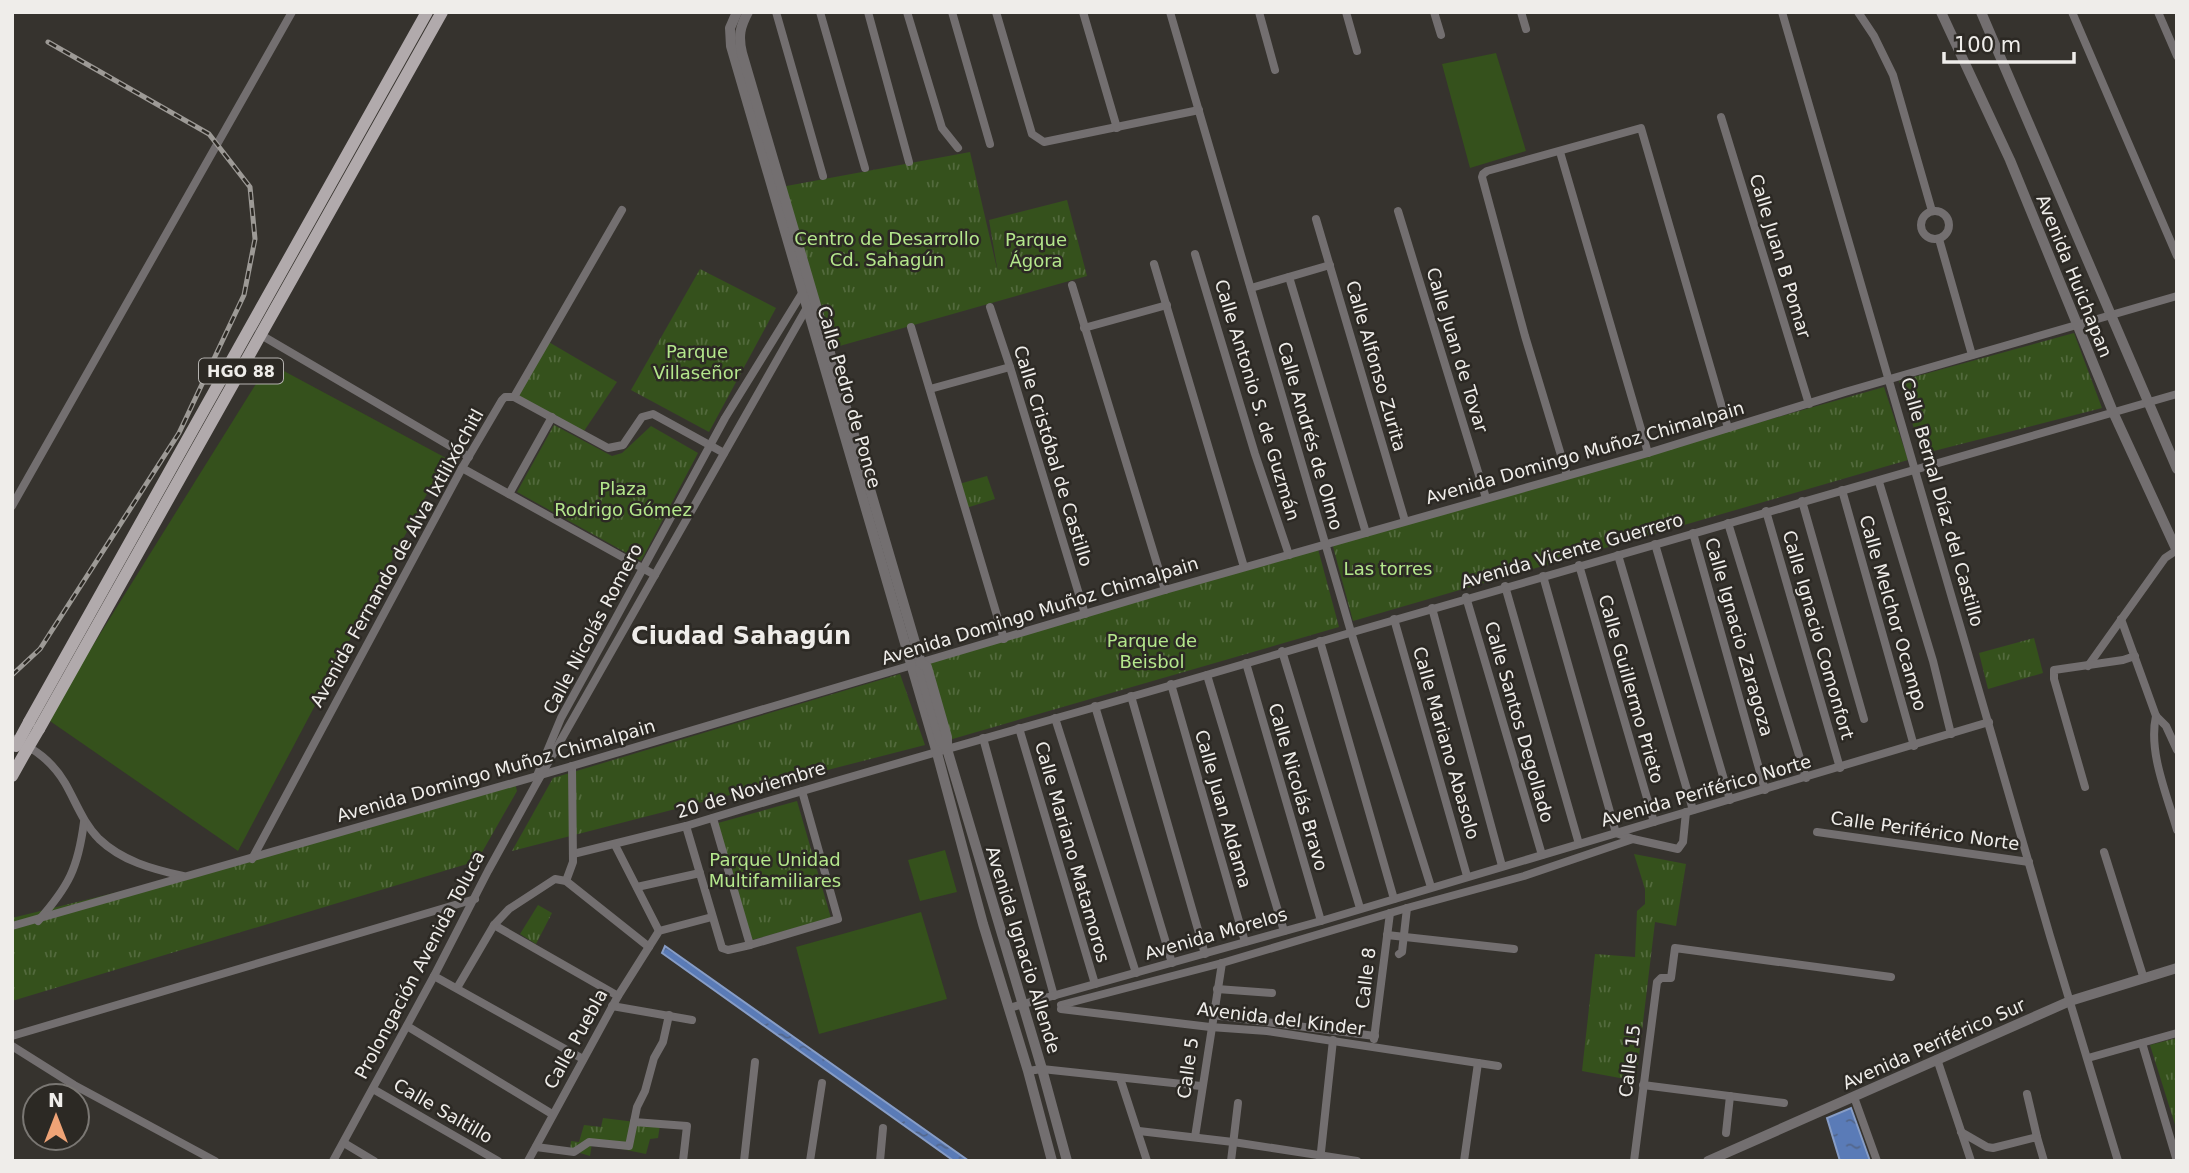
<svg xmlns="http://www.w3.org/2000/svg" width="2189" height="1173" viewBox="0 0 2189 1173" font-family="'DejaVu Sans',sans-serif">
  <defs>
    <pattern id="park-tufts" width="24" height="20" patternUnits="userSpaceOnUse" patternTransform="scale(1.75)"><rect width="24" height="20" fill="#35511c"/><path d="M3 7l-1-3M5 7V3M7 7l1-3M15 17l-1-3M17 17v-4M19 17l1-3" fill="none" stroke="#536a3d"/></pattern>
    <pattern id="water-ripples" width="26" height="14" patternUnits="userSpaceOnUse" patternTransform="scale(1.75)"><rect width="26" height="14" fill="#5a7bb7"/><path d="M2 4q2-2 4 0t4 0M15 11q2-2 4 0t4 0" fill="none" stroke="#53668a"/></pattern>
  </defs>
  <rect width="100%" height="100%" fill="#36332e"/>
  <g fill="#35511c">
    <path d="M 1496,53 L 1526,151 L 1470,168 L 1442,64 Z"/>
    <path d="M 269,363 L 446,458 L 238,851 L 47,719 Z"/>
    <path d="M 945,850 L 957,892 L 920,901 L 908,860 Z"/>
    <path d="M 921,912 L 947,999 L 819,1034 L 796,947 Z"/>
  </g>
  <g fill="url(#park-tufts)">
    <path d="M 970,152 L 998,273 L 989,220 L 1067,200 L 1087,276 L 829,349 L 781,187 Z"/>
    <path d="M 700,269 L 776,308 L 709,432 L 631,390 Z"/>
    <path d="M 2074,333 L 2102,408 L 1922,454 L 1899,381 Z"/>
    <path d="M 547,341 L 617,382 L 582,434 L 514,397 Z"/>
    <path d="M 1884,387 L 1908,460 L 1353,621 L 1332,543 Z"/>
    <path d="M 554,425 L 612,456 L 622,453 L 651,426 L 698,453 L 641,561 L 517,492 Z"/>
    <path d="M 987,476 L 995,499 L 966,508 L 959,484 Z"/>
    <path d="M 1318,549 L 1339,627 L 949,740 L 927,663 Z"/>
    <path d="M 2034,638 L 2043,673 L 1988,689 L 1979,653 Z"/>
    <path d="M 900,674 L 925,745 L 512,851 L 553,778 Z"/>
    <path d="M 515,783 L 517,791 L 477,861 L 12,1001 L 12,918 L 244,861 Z"/>
    <path d="M 797,801 L 831,918 L 752,940 L 718,823 Z"/>
    <path d="M 1634,854 L 1686,864 L 1676,926 L 1655,922 L 1636,1081 L 1582,1071 L 1595,954 L 1635,957 L 1637,911 L 1645,904 L 1645,889 Z"/>
    <path d="M 538,905 L 552,913 L 536,944 L 520,934 Z"/>
    <path d="M 2177,1038 L 2177,1131 L 2150,1045 Z"/>
    <path d="M 603,1118 L 660,1125 L 658,1138 L 650,1139 L 646,1154 L 592,1143 L 590,1156 L 570,1150 L 571,1141 L 579,1142 L 584,1125 L 601,1127 Z"/>
  </g>
  <g fill="url(#water-ripples)" stroke="#879dc6" stroke-width="2">
    <path d="M 665,946 L 969,1161 L 954,1161 L 662,953 Z"/>
    <path d="M 1851,1108 L 1870,1161 L 1840,1161 L 1827,1118 Z"/>
  </g>
  <g fill="none" stroke-linecap="round" stroke-linejoin="round">
    <g stroke="#736f70" stroke-width="8">
      <path d="M 776,12 L 823,176"/>
      <path d="M 820,12 L 865,168"/>
      <path d="M 868,12 L 909,162"/>
      <path d="M 907,12 L 942,128 L 958,148"/>
      <path d="M 952,12 L 990,144"/>
      <path d="M 996,12 L 1032,134 L 1044,142 L 1199,110"/>
      <path d="M 1083,12 L 1117,128"/>
      <path d="M 1170,12 L 1351,632 L 1431,887"/>
      <path d="M 1259,12 L 1275,70"/>
      <path d="M 1346,12 L 1357,51"/>
      <path d="M 1434,12 L 1441,35"/>
      <path d="M 1521,12 L 1526,29"/>
      <path d="M 1782,12 C 1873,320 1962,628 2050,936 C 2072,1011 2096,1086 2118,1161"/>
      <path d="M 1858,12 L 1874,36 L 1893,75 L 1932,211"/>
      <path d="M 2072,12 L 2177,256"/>
      <path d="M 2158,12 L 2177,56"/>
      <path d="M 1721,117 L 1809,404"/>
      <path d="M 1560,152 L 1648,453"/>
      <circle cx="1935" cy="225" r="14"/>
      <path d="M 1398,211 L 1486,498"/>
      <path d="M 1316,219 L 1405,521"/>
      <path d="M 1939,239 L 1972,355"/>
      <path d="M 1195,254 L 1255,454 L 1289,555"/>
      <path d="M 1154,264 L 1244,567"/>
      <path d="M 1289,277 L 1366,533"/>
      <path d="M 1072,285 L 1165,590"/>
      <path d="M 1251,288 L 1330,265"/>
      <path d="M 990,307 L 1010,367 L 1085,614"/>
      <path d="M 911,327 L 1004,639"/>
      <path d="M 1084,328 L 1167,305"/>
      <path d="M 261,335 L 469,457"/>
      <path d="M 930,389 L 1010,367"/>
      <path d="M 514,397 L 608,448 L 623,445 L 642,417 L 653,414 L 724,453"/>
      <path d="M 462,468 L 655,575"/>
      <path d="M 1567,475 L 1525,336 L 1482,177 L 1483,174 L 1487,171 L 1641,128 L 1728,428"/>
      <path d="M 1879,482 L 1933,661 L 1951,734"/>
      <path d="M 1842,490 L 1914,746"/>
      <path d="M 509,494 L 552,417"/>
      <path d="M 1802,501 L 1864,719"/>
      <path d="M 12,506 L 292,12"/>
      <path d="M 1766,511 L 1840,768"/>
      <path d="M 1728,523 L 1806,778"/>
      <path d="M 1693,533 L 1765,790"/>
      <path d="M 1655,544 L 1730,800"/>
      <path d="M 1618,555 L 1693,810"/>
      <path d="M 1579,565 L 1654,822"/>
      <path d="M 1543,576 L 1616,833 L 1633,839 L 1678,849 L 1683,842 L 1686,812"/>
      <path d="M 1505,586 L 1579,844"/>
      <path d="M 1466,597 L 1542,855"/>
      <path d="M 1432,608 L 1502,866"/>
      <path d="M 1394,619 L 1467,876"/>
      <path d="M 2121,619 L 2156,716 L 2166,726 L 2177,750"/>
      <path d="M 1320,641 L 1394,899"/>
      <path d="M 1282,651 L 1360,908"/>
      <path d="M 1246,663 L 1321,921"/>
      <path d="M 2088,666 L 2165,558 L 2177,550"/>
      <path d="M 1207,675 L 1284,931"/>
      <path d="M 1171,684 L 1245,942"/>
      <path d="M 1131,696 L 1205,954"/>
      <path d="M 1095,706 L 1172,963"/>
      <path d="M 2156,716 C 2148,752 2167,795 2177,830"/>
      <path d="M 1055,718 L 1136,973"/>
      <path d="M 1019,728 L 1095,984"/>
      <path d="M 12,738 C 35,749 52,761 65,783 C 76,802 83,823 99,839 C 122,861 152,869 183,876"/>
      <path d="M 983,738 L 1054,996"/>
      <path d="M 536,778 L 561,718 L 605,638 L 725,418 L 804,290"/>
      <path d="M 2085,787 L 2054,679 L 2054,670 L 2123,660 L 2135,656"/>
      <path d="M 713,818 L 750,945 L 838,919 L 802,791"/>
      <path d="M 686,826 L 722,948 L 728,950 L 750,945"/>
      <path d="M 1817,832 L 2029,862"/>
      <path d="M 615,845 L 659,931"/>
      <path d="M 2104,852 L 2144,979"/>
      <path d="M 573,854 L 686,826 C 860,772 1036,725 1210,674 C 1532,579 1855,487 2177,394"/>
      <path d="M 252,859 L 462,468 L 502,400 L 505,397 L 514,397 L 622,210"/>
      <path d="M 566,881 L 573,862 L 572,766"/>
      <path d="M 637,887 L 700,873"/>
      <path d="M 38,921 C 69,886 78,868 84,822"/>
      <path d="M 494,925 L 618,996"/>
      <path d="M 12,926 L 572,766 L 1165,590 L 1648,453 L 1845,392 L 2177,296"/>
      <path d="M 1387,935 L 1514,949"/>
      <path d="M 1399,954 L 1402,952 L 1407,908"/>
      <path d="M 434,976 L 583,1059"/>
      <path d="M 457,988 L 494,925 L 509,909 L 555,879 L 566,881 L 649,947"/>
      <path d="M 1217,989 L 1272,993"/>
      <path d="M 1061,1005 L 1222,963 L 1407,908 L 1524,876 L 1633,839"/>
      <path d="M 612,1006 L 692,1020"/>
      <path d="M 1009,1008 L 1321,921 L 1989,722"/>
      <path d="M 1061,1009 L 1210,1027 L 1267,1031 L 1498,1066"/>
      <path d="M 1212,1015 L 1375,1036"/>
      <path d="M 407,1026 L 552,1114"/>
      <path d="M 12,1036 L 475,899"/>
      <path d="M 1374,1039 L 1390,913"/>
      <path d="M 2142,1043 L 2177,1161"/>
      <path d="M 12,1046 L 74,1085 L 215,1161"/>
      <path d="M 2088,1058 L 2177,1033"/>
      <path d="M 1937,1059 L 1971,1161"/>
      <path d="M 1028,1071 L 1042,1069 L 1201,1086"/>
      <path d="M 1120,1078 L 1147,1161"/>
      <path d="M 1643,1085 L 1784,1103"/>
      <path d="M 373,1089 L 498,1161"/>
      <path d="M 2027,1094 L 2037,1137"/>
      <path d="M 1854,1097 L 1877,1161"/>
      <path d="M 634,1122 L 687,1126 L 683,1161"/>
      <path d="M 1139,1131 L 1233,1142 L 1357,1161"/>
      <path d="M 1961,1132 L 1987,1147 L 1993,1148 L 2037,1137 L 2044,1161"/>
      <path d="M 1726,1133 L 1730,1096"/>
      <path d="M 1195,1137 L 1222,963"/>
      <path d="M 344,1143 L 374,1161"/>
      <path d="M 536,1147 L 574,1152 L 589,1142 L 629,1146 L 637,1107 L 645,1091 L 654,1058 L 663,1042 L 669,1015"/>
      <path d="M 333,1161 L 434,976 L 488,871 L 536,784 L 809,304"/>
      <path d="M 528,1161 L 618,996 L 659,931 L 712,917"/>
      <path d="M 744,1161 L 755,1062"/>
      <path d="M 810,1161 L 822,1083"/>
      <path d="M 880,1161 L 883,1128"/>
      <path d="M 1231,1161 L 1238,1103"/>
      <path d="M 1320,1161 L 1333,1040"/>
      <path d="M 1464,1161 L 1478,1063"/>
      <path d="M 1634,1161 L 1657,982 L 1661,978 L 1671,978 L 1675,948 L 1891,977"/>
    </g>
    <g stroke="#736f70" stroke-width="10">
      <path d="M 737,12 L 730,28 L 731,46 L 937,753 L 983,924 L 1028,1071 L 1052,1161"/>
      <path d="M 748,12 C 740,27 738,36 742,53 L 921,663 L 920,669 L 940,740 L 947,749"/>
      <path d="M 1941,12 L 2010,160 L 2113,412 L 2177,551"/>
      <path d="M 1981,12 L 2177,469"/>
      <path d="M 921,663 L 927,667 L 947,737 L 947,749 L 1042,1069 L 1067,1161"/>
      <path d="M 1708,1161 L 2070,1001 L 2177,968"/>
    </g>
    <g stroke="#b1aaac" stroke-width="12">
      <path d="M 29,722 L 427,12"/>
      <path d="M 39,729 L 442,12"/>
      <path d="M 12,776 L 26,751"/>
    </g>
    <g stroke="#9d9a96" stroke-width="5">
      <path id="rail" d="M 12,675 L 40,649 L 179,433 L 244,295 L 255,239 L 250,187 L 209,134 L 48,42"/>
    </g>
    <use href="#rail" stroke="#2c2924" stroke-width="2.5" stroke-dasharray="8" stroke-linecap="butt"/>
    <g stroke="#b1aaac" stroke-width="12">
      <path d="M 16,746 L 29,722"/>
      <path d="M 26,751 L 39,729"/>
    </g>
  </g>
  <g text-anchor="middle" stroke-width="5" stroke-linejoin="round" paint-order="stroke">
    <rect fill="#2c2924" stroke="#b4b2af" stroke-width="2" x="199" y="358.5" width="84" height="25" rx="5"/>
    <g font-size="16" font-weight="bold" fill="#efedea">
      <text x="241" y="377">HGO 88</text>
    </g>
    <g font-size="18" fill="#b4e78c" stroke="#2c2924">
      <text x="887" y="245">Centro de Desarrollo<tspan x="887" dy="21">Cd. Sahagún</tspan></text>
      <text x="1036" y="246">Parque<tspan x="1036" dy="21">Ágora</tspan></text>
      <text x="697" y="358">Parque<tspan x="697" dy="21">Villaseñor</tspan></text>
      <text x="623" y="495">Plaza<tspan x="623" dy="21">Rodrigo Gómez</tspan></text>
      <text x="1388" y="575">Las torres</text>
      <text x="1152" y="647">Parque de<tspan x="1152" dy="21">Beisbol</tspan></text>
      <text x="775" y="866">Parque Unidad<tspan x="775" dy="21">Multifamiliares</tspan></text>
    </g>
    <g font-size="18" fill="#efedea" stroke="#2c2924">
      <text transform="translate(1780 256) rotate(73)" y="6">Calle Juan B Pomar</text>
      <text transform="translate(2074 276) rotate(68)" y="6">Avenida Huichapan</text>
      <text transform="translate(1457 350) rotate(73)" y="6">Calle Juan de Tovar</text>
      <text transform="translate(1376 366) rotate(74)" y="6">Calle Alfonso Zurita</text>
      <text transform="translate(849 397) rotate(74)" y="6">Calle Pedro de Ponce</text>
      <text transform="translate(1257 400) rotate(73)" y="6">Calle Antonio S. de Guzmán</text>
      <text transform="translate(1310 436) rotate(74)" y="6">Calle Andrés de Olmo</text>
      <text transform="translate(1585 453) rotate(-16)" y="6">Avenida Domingo Muñoz Chimalpain</text>
      <text transform="translate(1053 456) rotate(73)" y="6">Calle Cristóbal de Castillo</text>
      <text transform="translate(1942 502) rotate(74)" y="6">Calle Bernal Díaz del Castillo</text>
      <text transform="translate(1572 551) rotate(-16)" y="6">Avenida Vicente Guerrero</text>
      <text transform="translate(397 558) rotate(-61)" y="6">Avenida Fernando de Alva Ixtlilxóchitl</text>
      <text transform="translate(1040 611) rotate(-17)" y="6">Avenida Domingo Muñoz Chimalpain</text>
      <text transform="translate(1893 613) rotate(74)" y="6">Calle Melchor Ocampo</text>
      <text transform="translate(593 629) rotate(-62)" y="6">Calle Nicolás Romero</text>
      <text transform="translate(1818 635) rotate(74)" y="6">Calle Ignacio Comonfort</text>
      <text transform="translate(1739 637) rotate(74)" y="6">Calle Ignacio Zaragoza</text>
      <text transform="translate(1631 689) rotate(74)" y="6">Calle Guillermo Prieto</text>
      <text transform="translate(1519 722) rotate(74)" y="6">Calle Santos Degollado</text>
      <text transform="translate(1446 743) rotate(74)" y="6">Calle Mariano Abasolo</text>
      <text transform="translate(496 771) rotate(-16)" y="6">Avenida Domingo Muñoz Chimalpain</text>
      <text transform="translate(1298 787) rotate(74)" y="6">Calle Nicolás Bravo</text>
      <text transform="translate(751 790) rotate(-17)" y="6">20 de Noviembre</text>
      <text transform="translate(1706 791) rotate(-16)" y="6">Avenida Periférico Norte</text>
      <text transform="translate(1223 809) rotate(74)" y="6">Calle Juan Aldama</text>
      <text transform="translate(1925 831) rotate(8)" y="6">Calle Periférico Norte</text>
      <text transform="translate(1072 852) rotate(74)" y="6">Calle Mariano Matamoros</text>
      <text transform="translate(1216 934) rotate(-16)" y="6">Avenida Morelos</text>
      <text transform="translate(1023 950) rotate(73)" y="6">Avenida Ignacio Allende</text>
      <text transform="translate(420 965) rotate(-62)" y="6">Prolongación Avenida Toluca</text>
      <text transform="translate(1366 978) rotate(-83)" y="6">Calle 8</text>
      <text transform="translate(1281 1019) rotate(7)" y="6">Avenida del Kinder</text>
      <text transform="translate(576 1039) rotate(-61)" y="6">Calle Puebla</text>
      <text transform="translate(1934 1044) rotate(-24)" y="6">Avenida Periférico Sur</text>
      <text transform="translate(1630 1061) rotate(-83)" y="6">Calle 15</text>
      <text transform="translate(1188 1068) rotate(-82)" y="6">Calle 5</text>
      <text transform="translate(443 1111) rotate(30)" y="6">Calle Saltillo</text>
    </g>
    <g font-size="24" font-weight="bold" fill="#efedea" stroke="#2c2924">
      <text x="741" y="644">Ciudad Sahagún</text>
    </g>
  </g>
  <rect width="2189" height="1173" fill="none" stroke="#efedea" stroke-width="28"/>
  <g transform="translate(56 1117)"><circle r="33" fill="#2c2924" stroke="#7a7773" stroke-width="2"/>
  <path d="M0-5L12 26L0 18L-12 26Z" fill="#efa376"/>
  <text y="-10" font-size="19" font-weight="bold" text-anchor="middle" fill="#efedea">N</text>
  </g>
  <path d="M1944 52v10h130v-10" fill="none" stroke="#efedea" stroke-width="3.5"/>
  <text x="1954" y="52" font-size="21" fill="#efedea" stroke="#2c2924" stroke-width="5" paint-order="stroke">100 m</text>
</svg>
